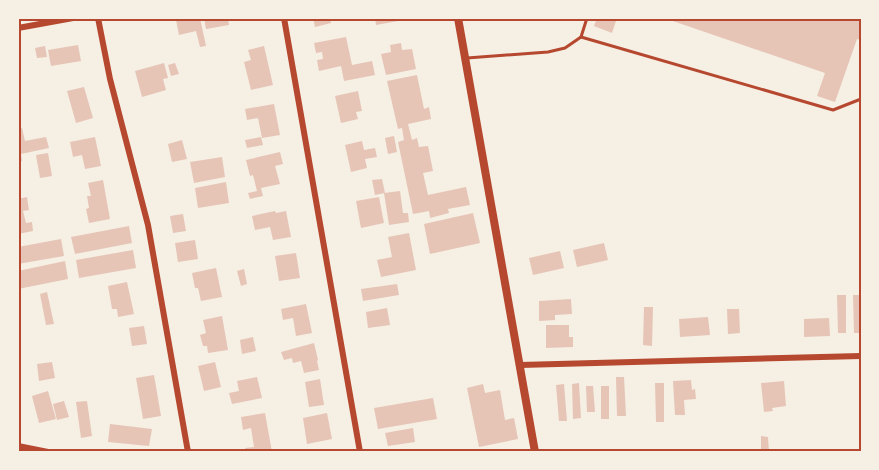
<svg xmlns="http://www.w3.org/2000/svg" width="879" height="470" viewBox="0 0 879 470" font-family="Barlow,sans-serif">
  <rect width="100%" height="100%" fill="#f6efe4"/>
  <g fill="#e6c5b7">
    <path d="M 183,18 L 200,18 L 206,46 L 200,47 L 196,31 L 179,35 L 176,20 Z"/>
    <path d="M 204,18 L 228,18 L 229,25 L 206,29 Z"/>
    <path d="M 313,18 L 330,18 L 331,23 L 315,27 Z"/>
    <path d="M 375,18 L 409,18 L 409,19 L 376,25 Z"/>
    <path d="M 597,18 L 617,18 L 612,33 L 594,26 Z"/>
    <path d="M 664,18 L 861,18 L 861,40 L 857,39 L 835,102 L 817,96 L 825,73 Z"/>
    <path d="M 346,37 L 352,65 L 372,61 L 375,75 L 344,81 L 341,66 L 319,71 L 317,60 L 323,59 L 322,52 L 316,53 L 314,43 Z"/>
    <path d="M 401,43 L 402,50 L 412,49 L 416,69 L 386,75 L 381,54 L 391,52 L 390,45 Z"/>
    <path d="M 78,45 L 81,61 L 51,66 L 48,50 Z"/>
    <path d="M 45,46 L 47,57 L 37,58 L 35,48 Z"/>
    <path d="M 264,46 L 273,85 L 251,90 L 244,62 L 251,60 L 248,50 Z"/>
    <path d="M 164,63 L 168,78 L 163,79 L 166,90 L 142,97 L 135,71 Z"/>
    <path d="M 175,63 L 179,74 L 171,76 L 168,65 Z"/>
    <path d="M 417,75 L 424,109 L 429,107 L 431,119 L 408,124 L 412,140 L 417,138 L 419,147 L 428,146 L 433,171 L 423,173 L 428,195 L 466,187 L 470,205 L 448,209 L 449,213 L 430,218 L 429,211 L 413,214 L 398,142 L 404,140 L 402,128 L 398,129 L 387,81 Z"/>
    <path d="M 84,87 L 93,118 L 76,123 L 67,91 Z"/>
    <path d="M 358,91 L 362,111 L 356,112 L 358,119 L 341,123 L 335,96 Z"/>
    <path d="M 274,104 L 280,135 L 262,138 L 258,118 L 247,120 L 245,109 Z"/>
    <path d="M 22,128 L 25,141 L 46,137 L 49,148 L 21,154 L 22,161 L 18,162 L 18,129 Z"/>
    <path d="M 394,136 L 397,152 L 388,154 L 385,138 Z"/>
    <path d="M 95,137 L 101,166 L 85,169 L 82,155 L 73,157 L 70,142 Z"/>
    <path d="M 261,137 L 263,145 L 247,148 L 245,140 Z"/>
    <path d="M 182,140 L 187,159 L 172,162 L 168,144 Z"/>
    <path d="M 362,141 L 364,150 L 375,148 L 377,157 L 365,159 L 367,168 L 351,172 L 345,145 Z"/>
    <path d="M 280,152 L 283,164 L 275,166 L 280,184 L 261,188 L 263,196 L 250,199 L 248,193 L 257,191 L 253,175 L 250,176 L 246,160 Z"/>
    <path d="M 48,153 L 52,176 L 40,178 L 36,155 Z"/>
    <path d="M 222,157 L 225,177 L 194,183 L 190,162 Z"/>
    <path d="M 382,179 L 385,193 L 375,195 L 372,180 Z"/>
    <path d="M 103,180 L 110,219 L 89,223 L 86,209 L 89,208 L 87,196 L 91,196 L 88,183 Z"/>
    <path d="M 226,182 L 229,203 L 198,208 L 195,188 Z"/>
    <path d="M 400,191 L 403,213 L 408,213 L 409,222 L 389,225 L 384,193 Z"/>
    <path d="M 27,197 L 29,210 L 23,211 L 26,223 L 32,222 L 33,231 L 18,234 L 18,199 Z"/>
    <path d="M 379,197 L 384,223 L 361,228 L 356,201 Z"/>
    <path d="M 275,211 L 276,213 L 286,211 L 291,237 L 273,240 L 270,227 L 255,230 L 252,216 Z"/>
    <path d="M 473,213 L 480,243 L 430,254 L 424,224 Z"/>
    <path d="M 183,214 L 186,231 L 173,233 L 170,216 Z"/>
    <path d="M 129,226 L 132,243 L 75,254 L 71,237 Z"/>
    <path d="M 409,233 L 416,270 L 381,277 L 377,260 L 392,257 L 388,237 Z"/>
    <path d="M 61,239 L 64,256 L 18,264 L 18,247 Z"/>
    <path d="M 195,240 L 198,259 L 178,262 L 175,243 Z"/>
    <path d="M 604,243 L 608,260 L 577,267 L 573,250 Z"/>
    <path d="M 133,250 L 136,268 L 79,278 L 76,260 Z"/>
    <path d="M 560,251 L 564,268 L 533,275 L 529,258 Z"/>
    <path d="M 296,253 L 300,278 L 279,281 L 275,256 Z"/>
    <path d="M 65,261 L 68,279 L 18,289 L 18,271 Z"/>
    <path d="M 216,268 L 222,297 L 201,301 L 198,288 L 195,288 L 192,273 Z"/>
    <path d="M 244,269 L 247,284 L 241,286 L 237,271 Z"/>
    <path d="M 127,282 L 134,314 L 118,317 L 117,309 L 112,309 L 108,286 Z"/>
    <path d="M 397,284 L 399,295 L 363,301 L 361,289 Z"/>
    <path d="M 47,292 L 54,324 L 46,325 L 40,294 Z"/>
    <path d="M 837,295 L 846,295 L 846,333 L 838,333 Z"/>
    <path d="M 853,295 L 861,295 L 861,333 L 854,333 Z"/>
    <path d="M 571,299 L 572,314 L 555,315 L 555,320 L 539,321 L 539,301 Z"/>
    <path d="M 306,304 L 312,333 L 296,336 L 293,318 L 283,320 L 281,309 Z"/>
    <path d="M 644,307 L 653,307 L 652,346 L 643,345 Z"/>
    <path d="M 387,308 L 390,325 L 368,328 L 366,312 Z"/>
    <path d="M 727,309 L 739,309 L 740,333 L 728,334 Z"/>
    <path d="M 222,316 L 228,350 L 208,353 L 207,346 L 203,346 L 200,335 L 206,333 L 203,320 Z"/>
    <path d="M 708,317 L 710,335 L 680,337 L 679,319 Z"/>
    <path d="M 829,318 L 830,336 L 804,337 L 804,319 Z"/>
    <path d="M 546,325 L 569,325 L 569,337 L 573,337 L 573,347 L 546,348 Z"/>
    <path d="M 144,326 L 147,344 L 132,346 L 129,328 Z"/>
    <path d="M 253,337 L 256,351 L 242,354 L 240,340 Z"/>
    <path d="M 314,343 L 318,360 L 317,361 L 319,370 L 304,373 L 301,361 L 293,363 L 292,358 L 284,360 L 281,352 Z"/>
    <path d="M 52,362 L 55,378 L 39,381 L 37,364 Z"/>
    <path d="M 215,362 L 221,387 L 204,391 L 198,366 Z"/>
    <path d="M 154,375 L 161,416 L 143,419 L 136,378 Z"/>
    <path d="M 257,377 L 262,398 L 232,404 L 229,393 L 239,391 L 237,381 Z"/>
    <path d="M 616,377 L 624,377 L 626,416 L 617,416 Z"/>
    <path d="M 320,379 L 324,405 L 309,407 L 305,382 Z"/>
    <path d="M 691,380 L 692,390 L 695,389 L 696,399 L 684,400 L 685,415 L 675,415 L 673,381 Z"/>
    <path d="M 784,381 L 786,406 L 772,408 L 773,411 L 764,412 L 761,383 Z"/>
    <path d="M 579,383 L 581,418 L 573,419 L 572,384 Z"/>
    <path d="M 655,383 L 664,383 L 664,422 L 656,422 Z"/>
    <path d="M 483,384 L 485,393 L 500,390 L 505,420 L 514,418 L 518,439 L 479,447 L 467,388 Z"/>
    <path d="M 564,384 L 567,421 L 559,421 L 556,385 Z"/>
    <path d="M 586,386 L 593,386 L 595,412 L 587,412 Z"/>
    <rect x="601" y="386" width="8" height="33"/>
    <path d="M 48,391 L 56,419 L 39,423 L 32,396 Z"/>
    <path d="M 433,398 L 437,419 L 378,429 L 374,408 Z"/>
    <path d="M 64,401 L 69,417 L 57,420 L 53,404 Z"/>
    <path d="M 87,401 L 92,436 L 81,438 L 76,402 Z"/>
    <path d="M 265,413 L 272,452 L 246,452 L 245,448 L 254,447 L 251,428 L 243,430 L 241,417 Z"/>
    <path d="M 327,413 L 332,439 L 307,444 L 303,418 Z"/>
    <path d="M 110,424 L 152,429 L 149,446 L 108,442 Z"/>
    <path d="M 413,428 L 415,442 L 388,446 L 385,433 Z"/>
    <path d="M 761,436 L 768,437 L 769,452 L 761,452 Z"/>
  </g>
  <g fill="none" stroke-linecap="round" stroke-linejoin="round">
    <g stroke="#b5482f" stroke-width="3">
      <path d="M 587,18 L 581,37 L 833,110 L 861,99"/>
      <path d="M 467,58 L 548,52 L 565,48 L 581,37"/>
    </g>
    <g stroke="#b5482f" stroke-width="6">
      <path d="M 98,18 L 110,79 L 148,225 L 188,452"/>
      <path d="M 284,18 L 360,452"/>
      <path d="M 18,28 L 73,18"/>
      <path d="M 520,365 L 861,356"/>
      <path d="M 18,446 L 48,452"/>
    </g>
    <path stroke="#b5482f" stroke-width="8" d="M 458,18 L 535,452"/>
  </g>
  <rect width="879" height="470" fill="none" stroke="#f6efe4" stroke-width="39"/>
  <rect x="20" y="20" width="840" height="430" fill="none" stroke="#b5482f" stroke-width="2"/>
</svg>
